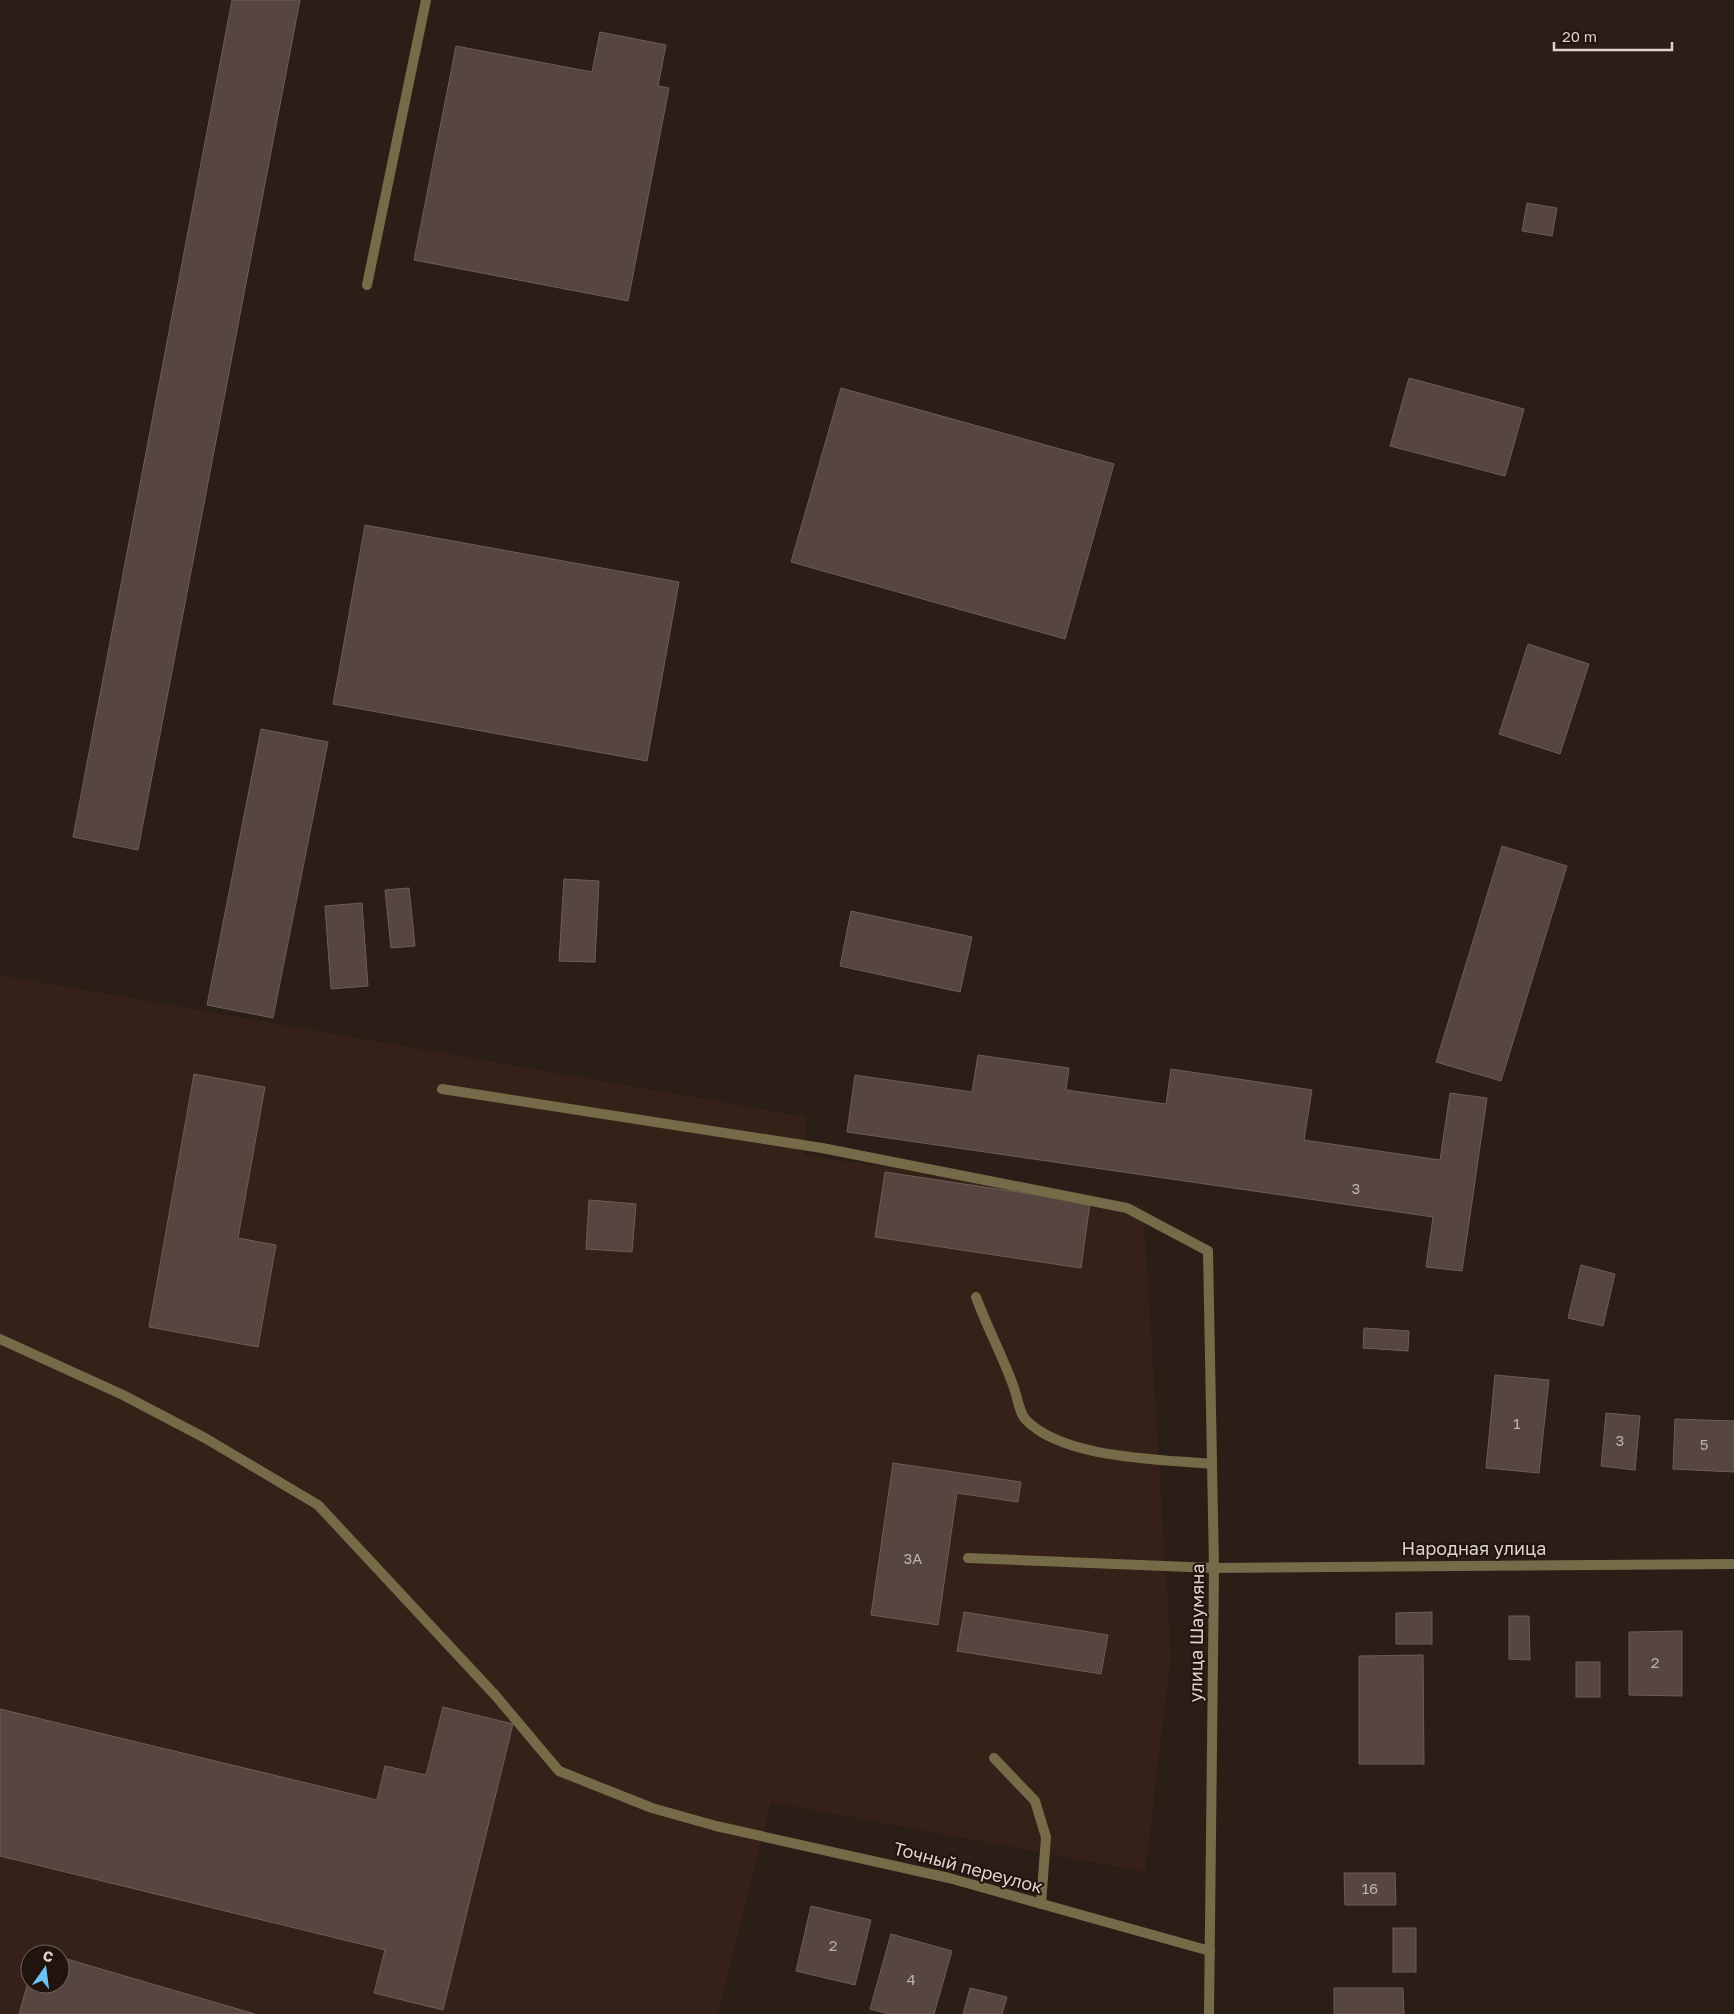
<svg xmlns="http://www.w3.org/2000/svg" width="1734" height="2014" viewBox="0 0 1734 2014" font-family="'Golos Text',sans-serif">
  <rect width="100%" height="100%" fill="#2b1e17"/>
  <path fill="#352117" fill-rule="evenodd" d="M 0,975 L 806,1117 L 804,1155 L 1143,1205 L 1171,1657 L 1145,1872 L 771,1802 L 718,2014 L 0,2014 ZM 30,1954 L 60,1954 L 60,1984 L 30,1984 Z"/>
  <g fill="#56463f" stroke="#6d5d55">
    <path d="M 232,0 L 300,0 L 138,850 L 73,837 Z"/>
    <path d="M 600,32 L 666,45 L 658,86 L 669,88 L 628,301 L 414,260 L 456,46 L 592,72 Z"/>
    <path d="M 1527,203 L 1557,208 L 1552,236 L 1522,231 Z"/>
    <path d="M 1409,378 L 1524,409 L 1505,476 L 1390,446 Z"/>
    <path d="M 841,388 L 1114,464 L 1065,639 L 791,562 Z"/>
    <path d="M 365,525 L 679,582 L 647,761 L 333,704 Z"/>
    <path d="M 1528,644 L 1589,664 L 1560,754 L 1499,734 Z"/>
    <path d="M 261,729 L 328,742 L 273,1018 L 207,1005 Z"/>
    <path d="M 1502,846 L 1567,866 L 1501,1081 L 1436,1062 Z"/>
    <path d="M 564,879 L 599,881 L 595,962 L 559,961 Z"/>
    <path d="M 409,888 L 415,946 L 391,948 L 385,890 Z"/>
    <path d="M 362,903 L 368,986 L 331,989 L 325,906 Z"/>
    <path d="M 851,911 L 972,937 L 960,992 L 840,966 Z"/>
    <path d="M 978,1055 L 1069,1068 L 1066,1090 L 1166,1104 L 1171,1069 L 1312,1090 L 1304,1140 L 1440,1160 L 1450,1093 L 1487,1098 L 1462,1271 L 1426,1267 L 1433,1217 L 847,1132 L 855,1075 L 972,1092 Z"/>
    <path d="M 194,1074 L 265,1087 L 238,1238 L 276,1245 L 258,1347 L 149,1327 Z"/>
    <path d="M 885,1172 L 1090,1203 L 1081,1268 L 875,1237 Z"/>
    <path d="M 589,1200 L 636,1204 L 632,1252 L 586,1249 Z"/>
    <path d="M 1581,1265 L 1615,1274 L 1603,1326 L 1568,1318 Z"/>
    <path d="M 1364,1328 L 1409,1331 L 1408,1351 L 1363,1348 Z"/>
    <path d="M 1495,1375 L 1549,1380 L 1539,1473 L 1486,1468 Z"/>
    <path d="M 1606,1413 L 1640,1416 L 1635,1470 L 1601,1466 Z"/>
    <path d="M 1675,1419 L 1734,1421 L 1734,1472 L 1673,1469 Z"/>
    <path d="M 893,1463 L 1021,1482 L 1018,1502 L 957,1493 L 938,1625 L 871,1615 Z"/>
    <path d="M 964,1612 L 1108,1635 L 1101,1674 L 957,1651 Z"/>
    <path d="M 1432,1612 L 1432,1644 L 1396,1644 L 1396,1613 Z"/>
    <path d="M 1509,1616 L 1529,1616 L 1530,1660 L 1509,1659 Z"/>
    <path d="M 1682,1631 L 1682,1696 L 1629,1695 L 1629,1632 Z"/>
    <path d="M 1423,1655 L 1424,1764 L 1359,1764 L 1359,1656 Z"/>
    <rect x="1576" y="1662" width="24" height="35"/>
    <path d="M 443,1707 L 513,1724 L 443,2010 L 374,1993 L 385,1950 L 0,1856 L 0,1709 L 377,1800 L 385,1766 L 426,1775 Z"/>
    <path d="M 1344,1873 L 1395,1873 L 1396,1905 L 1345,1905 Z"/>
    <path d="M 811,1906 L 871,1920 L 855,1985 L 796,1971 Z"/>
    <rect x="1393" y="1928" width="23" height="44"/>
    <path d="M 891,1934 L 952,1951 L 934,2014 L 889,2014 L 870,2009 Z"/>
    <path d="M 60,1957 L 255,2014 L 19,2014 L 30,1975 L 30,1984 L 60,1984 Z"/>
    <path d="M 970,1988 L 1007,1997 L 1002,2014 L 963,2014 Z"/>
    <path d="M 1334,1988 L 1403,1988 L 1404,2014 L 1334,2014 Z"/>
  </g>
  <g fill="none" stroke-linecap="round" stroke-linejoin="round">
    <g stroke="#756b49" stroke-width="10">
      <path d="M 367,285 L 426,0"/>
      <path d="M 442,1089 L 822,1148 L 1127,1208 L 1208,1251"/>
      <path d="M 976,1297 C 987,1327 1002,1355 1013,1385 C 1017,1395 1019,1413 1026,1420 C 1064,1459 1160,1459 1212,1464"/>
      <path d="M 0,1339 L 123,1395 L 205,1438 L 318,1505 L 495,1695 L 559,1771 L 652,1808 L 716,1826"/>
      <path d="M 968,1558 L 1214,1568"/>
      <path d="M 994,1758 L 1035,1801 L 1046,1837 L 1041,1904"/>
    </g>
    <g stroke="#756b49" stroke-width="10">
      <path d="M 1208,1251 L 1214,1568 L 1209,2014"/>
      <path d="M 1214,1568 L 1734,1564"/>
      <path d="M 716,1826 L 949,1878 L 1210,1951"/>
    </g>
  </g>
  <g text-anchor="middle" stroke-width="4" stroke-linejoin="round" paint-order="stroke">
    <g font-size="15" fill="#bbb0aa">
      <text x="1356" y="1194">3</text>
      <text x="1517" y="1429">1</text>
      <text x="1620" y="1446">3</text>
      <text x="1704" y="1450">5</text>
      <text x="913" y="1564">3А</text>
      <text x="1655" y="1668">2</text>
      <text x="1370" y="1894">16</text>
      <text x="833" y="1951">2</text>
      <text x="911" y="1985">4</text>
    </g>
    <g font-size="18" fill="#ddd3ce" stroke="#21140e">
      <text x="1474" y="1555">Народная улица</text>
      <text transform="translate(1197 1633) rotate(-89)" y="6">улица Шаумяна</text>
      <text transform="translate(968 1868) rotate(15)" y="6">Точный переулок</text>
    </g>
  </g>
  <g transform="translate(45 1969) rotate(14)"><circle r="24" fill="#21140e" stroke="#6c605b"/>
  <path d="M0-4L9 19L0 12L-9 19Z" fill="#6dc2f3"/>
  <text y="-8" font-size="14" font-weight="bold" text-anchor="middle" fill="#ddd3ce">С</text>
  </g>
  <path d="M1554 42v8h118v-8" fill="none" stroke="#ddd3ce" stroke-width="2.5"/>
  <text x="1562" y="42" font-size="15" fill="#ddd3ce" stroke="#21140e" stroke-width="4" paint-order="stroke">20 m</text>
</svg>
